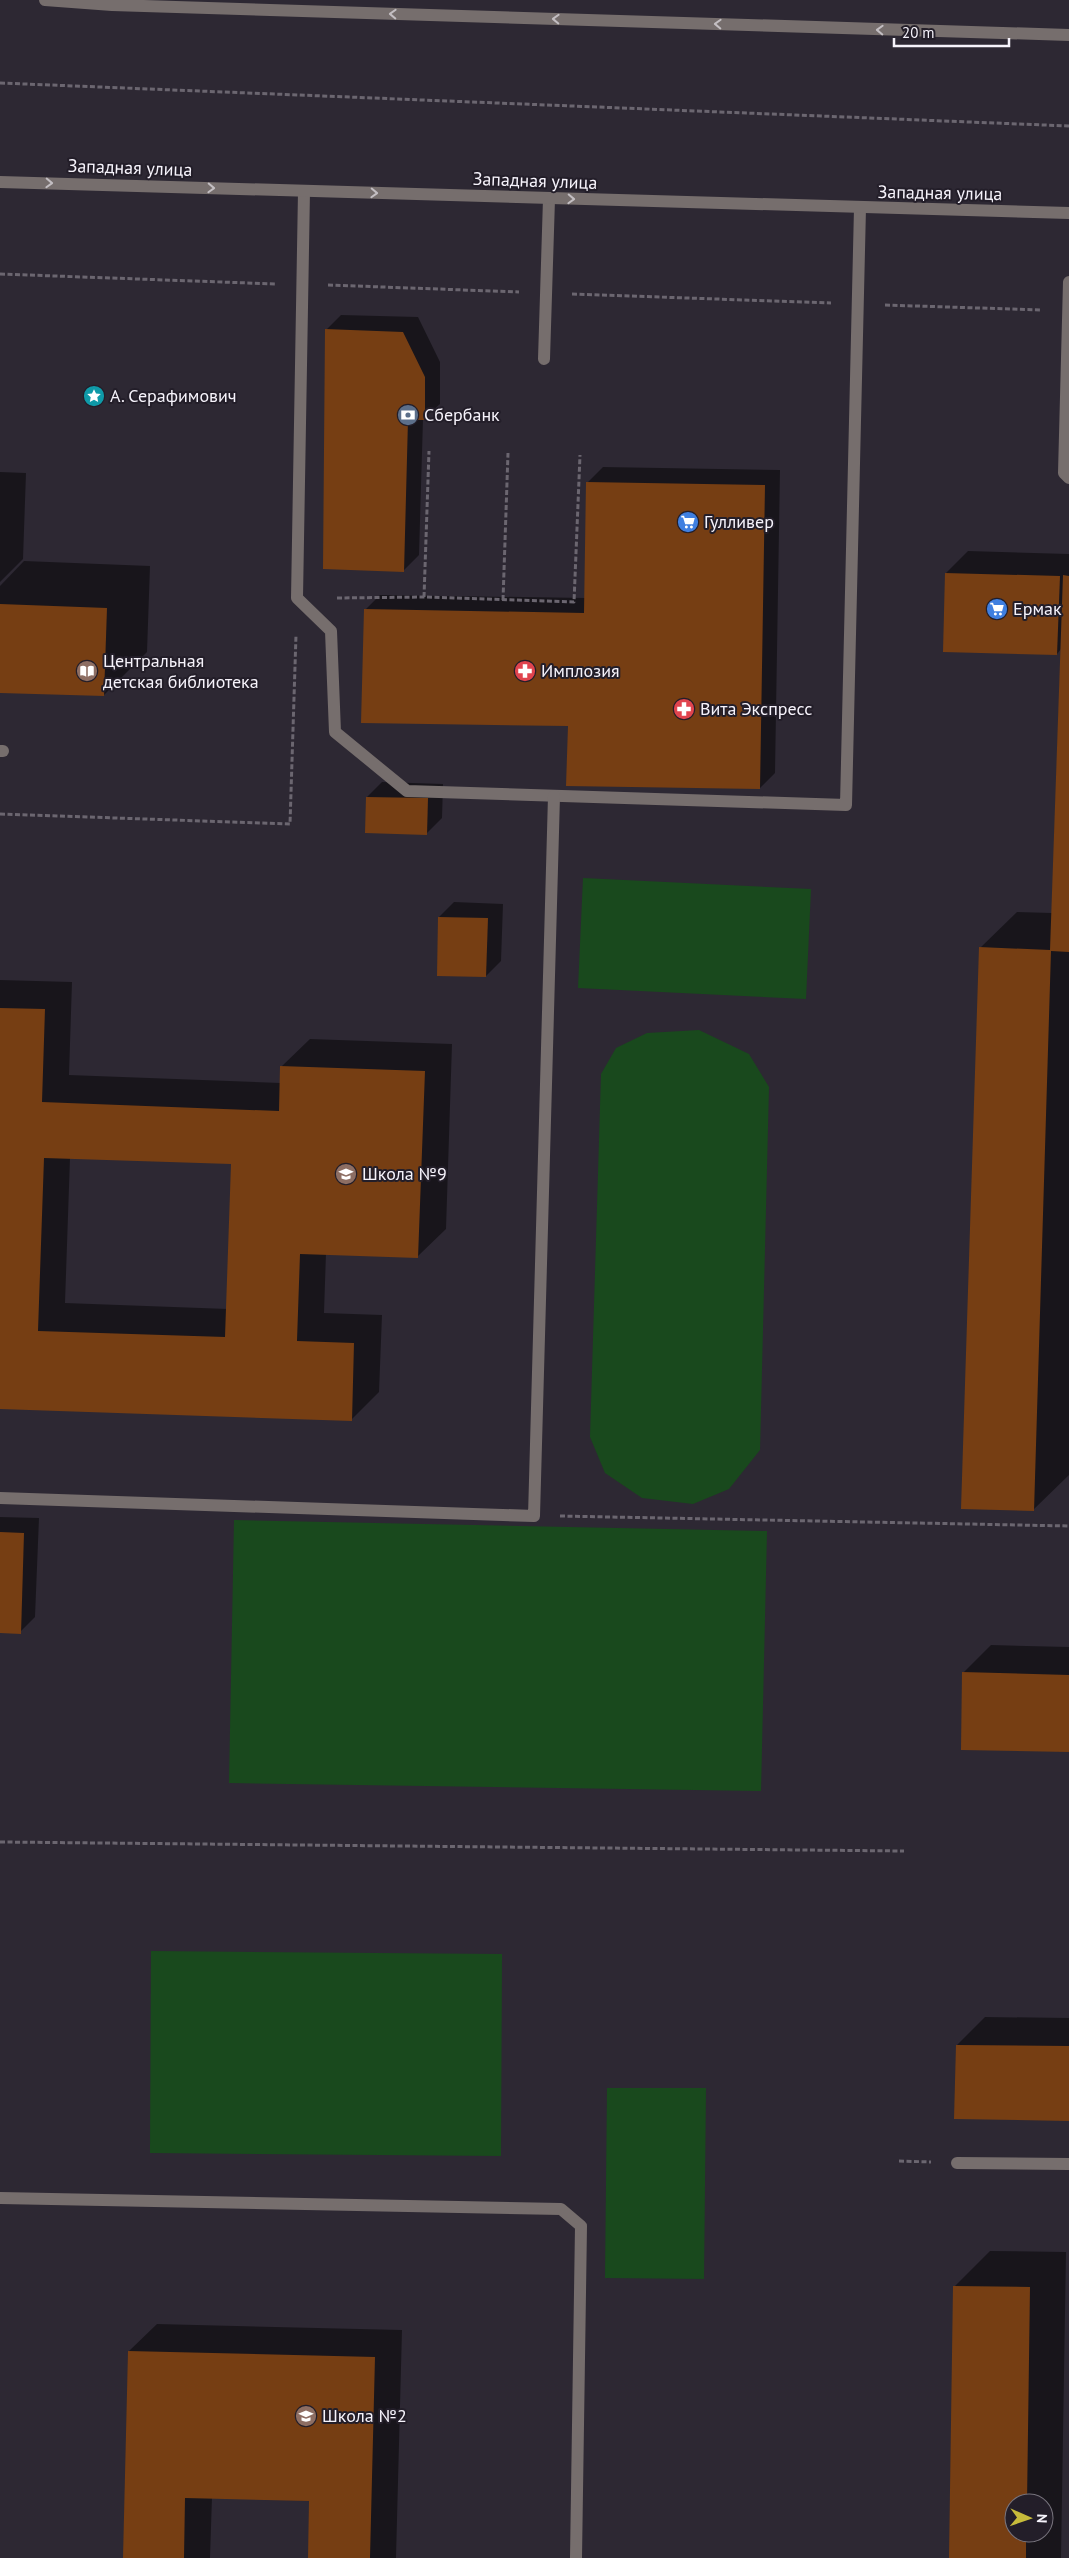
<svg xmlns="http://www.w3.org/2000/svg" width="1069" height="2558" viewBox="0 0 1069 2558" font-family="'PT Sans',sans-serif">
  <rect width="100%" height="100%" fill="#2d2833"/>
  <g fill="#19491d">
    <path d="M 583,878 L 811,889 L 806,999 L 578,988 Z"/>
    <path d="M 699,1030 L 749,1054 L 769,1087 L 760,1450 L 729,1489 L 693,1504 L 642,1498 L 605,1473 L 590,1437 L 601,1074 L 616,1048 L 647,1033 Z"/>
    <path d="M 234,1520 L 767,1531 L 761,1791 L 229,1783 Z"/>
    <path d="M 151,1951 L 502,1954 L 501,2156 L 150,2153 Z"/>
    <path d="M 607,2088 L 706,2088 L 704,2279 L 605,2278 Z"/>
  </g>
  <g fill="#0007" fill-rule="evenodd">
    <path d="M 341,315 L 418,317 L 440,362 L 440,404 L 423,419 L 419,555 L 404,570 L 326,330 Z"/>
    <path d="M 603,467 L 780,470 L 775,773 L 760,788 L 569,725 L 365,610 L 380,595 L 586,598 L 588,482 Z"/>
    <path d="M 0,472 L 26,473 L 23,559 L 0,582 Z"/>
    <path d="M 968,551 L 1069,554 L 1069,1475 L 1033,1510 L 980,948 L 1017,912 L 1052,913 L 1061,649 L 1057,654 L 946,573 Z"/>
    <path d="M 24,561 L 150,566 L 147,652 L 104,695 L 0,692 L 0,586 Z"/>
    <path d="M 382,782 L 443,784 L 442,818 L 427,833 L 367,797 Z"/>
    <path d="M 454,902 L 503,904 L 501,961 L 486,976 L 439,917 Z"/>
    <path d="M 0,980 L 72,982 L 69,1075 L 281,1083 L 282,1066 L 310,1039 L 452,1044 L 446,1229 L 418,1256 L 326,1253 L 324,1313 L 382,1315 L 379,1392 L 351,1420 L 0,1408 ZM 70,1158 L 233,1163 L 228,1309 L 65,1303 Z"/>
    <path d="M 0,1517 L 39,1518 L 35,1617 L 20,1632 L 0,1632 Z"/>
    <path d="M 991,1645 L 1069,1647 L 1069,1751 L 963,1673 Z"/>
    <path d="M 985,2017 L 1069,2018 L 1069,2119 L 957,2045 Z"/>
    <path d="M 990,2251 L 1066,2252 L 1061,2558 L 950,2558 L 954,2287 ZM 1014,2503 L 1044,2503 L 1044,2533 L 1014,2533 Z"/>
    <path d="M 157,2324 L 402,2330 L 396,2558 L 309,2558 L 311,2500 L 212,2497 L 210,2558 L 124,2558 L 129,2351 Z"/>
  </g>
  <g fill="#763e13" fill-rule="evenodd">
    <path d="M 325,329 L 403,332 L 425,377 L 425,420 L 408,420 L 404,572 L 323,569 Z"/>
    <path d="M 586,482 L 765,485 L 760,789 L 566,786 L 568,726 L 361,723 L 364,609 L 584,613 Z"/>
    <path d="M 945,573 L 1060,576 L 1057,655 L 943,652 Z"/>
    <path d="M 1063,575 L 1069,576 L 1069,952 L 1051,951 L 1034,1511 L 961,1509 L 979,947 L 1050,950 Z"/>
    <path d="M 0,604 L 107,608 L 104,696 L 0,693 Z"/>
    <path d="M 366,797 L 428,798 L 427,835 L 365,833 Z"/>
    <path d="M 438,917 L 488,918 L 486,977 L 437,976 Z"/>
    <path d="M 0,1008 L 45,1009 L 42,1102 L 279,1111 L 280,1066 L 425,1071 L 418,1258 L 300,1254 L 297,1341 L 354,1343 L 352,1421 L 0,1409 ZM 44,1158 L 231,1164 L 225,1337 L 38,1331 Z"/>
    <path d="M 0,1532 L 24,1533 L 21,1634 L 0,1633 Z"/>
    <path d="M 962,1672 L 1069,1675 L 1069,1752 L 961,1750 Z"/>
    <path d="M 956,2045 L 1069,2046 L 1069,2121 L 954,2119 Z"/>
    <path d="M 953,2286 L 1030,2287 L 1027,2503 L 1014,2503 L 1014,2533 L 1026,2533 L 1026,2558 L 949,2558 Z"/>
    <path d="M 128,2351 L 375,2357 L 370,2558 L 308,2558 L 309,2501 L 185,2498 L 184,2558 L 123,2558 Z"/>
  </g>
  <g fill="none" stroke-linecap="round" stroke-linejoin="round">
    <g stroke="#6b6670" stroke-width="3" stroke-dasharray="5 2.5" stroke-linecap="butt">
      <path d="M 0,83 L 1069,126"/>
      <path d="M 0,274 L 276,284"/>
      <path d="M 328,285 L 519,292"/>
      <path d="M 572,294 L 831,303"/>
      <path d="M 885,305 L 1041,310"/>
      <path d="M 424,597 L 429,451"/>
      <path d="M 337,598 L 424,597 L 574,602 L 580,455"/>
      <path d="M 503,600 L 508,453"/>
      <path d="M 0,814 L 290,824 L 296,635"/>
      <path d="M 560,1516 L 1069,1526"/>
      <path d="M 0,1842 L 904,1851"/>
      <path d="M 899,2161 L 931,2162"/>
    </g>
    <g stroke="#766e6d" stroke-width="12">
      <path d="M 304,191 L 297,598 L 331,631 L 335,732 L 407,791 L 846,805 L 860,208"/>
      <path d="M 1069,282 L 1064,473 L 1069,478"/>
      <path d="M 544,359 L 549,199"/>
      <path d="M 0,751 L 3,751"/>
      <path d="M 0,1498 L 534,1516 L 554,796"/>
      <path d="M 957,2163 L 1069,2164"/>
      <path d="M 0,2198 L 561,2209 L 581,2226 L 576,2558"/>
    </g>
    <g stroke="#766e6d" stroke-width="12">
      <path d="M 45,0 L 112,5 L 1069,35"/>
      <path d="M 0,182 L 1069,213"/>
    </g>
  </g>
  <defs><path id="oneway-chevron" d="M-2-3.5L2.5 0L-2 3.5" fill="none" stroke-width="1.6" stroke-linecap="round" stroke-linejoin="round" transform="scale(1.25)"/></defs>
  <g stroke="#c3bec2">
    <use href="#oneway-chevron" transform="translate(393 14) rotate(-178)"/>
    <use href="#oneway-chevron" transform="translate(556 19) rotate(-178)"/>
    <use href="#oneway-chevron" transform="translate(718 24) rotate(-178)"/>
    <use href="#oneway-chevron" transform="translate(880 30) rotate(-178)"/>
    <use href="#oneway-chevron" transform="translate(49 183) rotate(2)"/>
    <use href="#oneway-chevron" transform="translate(211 188) rotate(2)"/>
    <use href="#oneway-chevron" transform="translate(374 193) rotate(2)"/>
    <use href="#oneway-chevron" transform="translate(571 199) rotate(2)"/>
  </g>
  <defs>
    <g id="sight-disc" transform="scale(1.125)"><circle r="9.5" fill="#0f9aa8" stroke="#231e29"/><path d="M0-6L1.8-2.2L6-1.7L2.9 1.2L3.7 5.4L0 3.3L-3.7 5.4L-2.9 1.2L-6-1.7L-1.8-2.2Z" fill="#fff"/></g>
    <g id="bank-disc" transform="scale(1.125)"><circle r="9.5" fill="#5c6f8a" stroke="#231e29"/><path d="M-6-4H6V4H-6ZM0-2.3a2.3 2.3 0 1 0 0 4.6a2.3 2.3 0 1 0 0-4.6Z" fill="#fff"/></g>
    <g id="supermarket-disc" transform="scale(1.125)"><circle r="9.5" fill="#3f7fe0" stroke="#231e29"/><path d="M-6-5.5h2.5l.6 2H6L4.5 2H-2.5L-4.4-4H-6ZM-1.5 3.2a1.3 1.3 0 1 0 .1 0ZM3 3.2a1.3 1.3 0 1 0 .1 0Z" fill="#fff"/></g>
    <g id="library-disc" transform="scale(1.125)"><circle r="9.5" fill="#8d6e63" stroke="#231e29"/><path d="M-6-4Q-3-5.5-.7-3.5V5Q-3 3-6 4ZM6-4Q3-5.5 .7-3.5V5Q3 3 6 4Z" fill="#fff"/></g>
    <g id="pharmacy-disc" transform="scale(1.125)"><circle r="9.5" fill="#e0444e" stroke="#231e29"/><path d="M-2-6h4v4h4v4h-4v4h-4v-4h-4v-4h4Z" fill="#fff"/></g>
    <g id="school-disc" transform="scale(1.125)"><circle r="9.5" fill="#8d6e63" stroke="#231e29"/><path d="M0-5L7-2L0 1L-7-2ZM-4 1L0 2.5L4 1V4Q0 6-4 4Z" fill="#fff"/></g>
  </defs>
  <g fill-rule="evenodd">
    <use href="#sight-disc" x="94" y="396"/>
    <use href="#bank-disc" x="408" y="415"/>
    <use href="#supermarket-disc" x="688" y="522"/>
    <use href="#supermarket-disc" x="997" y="609"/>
    <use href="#library-disc" x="87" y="671"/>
    <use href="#pharmacy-disc" x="525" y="671"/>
    <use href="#pharmacy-disc" x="684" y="709"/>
    <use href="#school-disc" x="346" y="1174"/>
    <use href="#school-disc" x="306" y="2416"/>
  </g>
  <g text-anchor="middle" stroke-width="4" stroke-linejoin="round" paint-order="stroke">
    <g font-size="18" fill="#f6f3fb" stroke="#231e29">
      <text transform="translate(130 168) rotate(2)" y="6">Западная улица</text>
      <text transform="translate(535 181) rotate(2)" y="6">Западная улица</text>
      <text transform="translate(940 193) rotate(1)" y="6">Западная улица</text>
    </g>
    <g font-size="18" fill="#f6f3fb" stroke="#231e29" text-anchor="start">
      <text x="110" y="402">А. Серафимович</text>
      <text x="424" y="421">Сбербанк</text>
      <text x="704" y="528">Гулливер</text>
      <text x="1013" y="615">Ермак</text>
      <text x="103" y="667">Центральная<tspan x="103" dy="21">детская библиотека</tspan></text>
      <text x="541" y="677">Имплозия</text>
      <text x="700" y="715">Вита Экспресс</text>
      <text x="362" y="1180">Школа №9</text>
      <text x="322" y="2422">Школа №2</text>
    </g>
  </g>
  <g transform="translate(1029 2518) rotate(92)"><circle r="24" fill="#231e29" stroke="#77737d"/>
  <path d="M0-4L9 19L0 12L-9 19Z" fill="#c7bb3b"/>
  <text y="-8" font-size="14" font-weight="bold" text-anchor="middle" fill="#f6f3fb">N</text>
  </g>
  <path d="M894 38v8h115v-8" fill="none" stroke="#f6f3fb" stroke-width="2.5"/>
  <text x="902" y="38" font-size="15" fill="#f6f3fb" stroke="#231e29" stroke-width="4" paint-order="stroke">20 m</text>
</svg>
